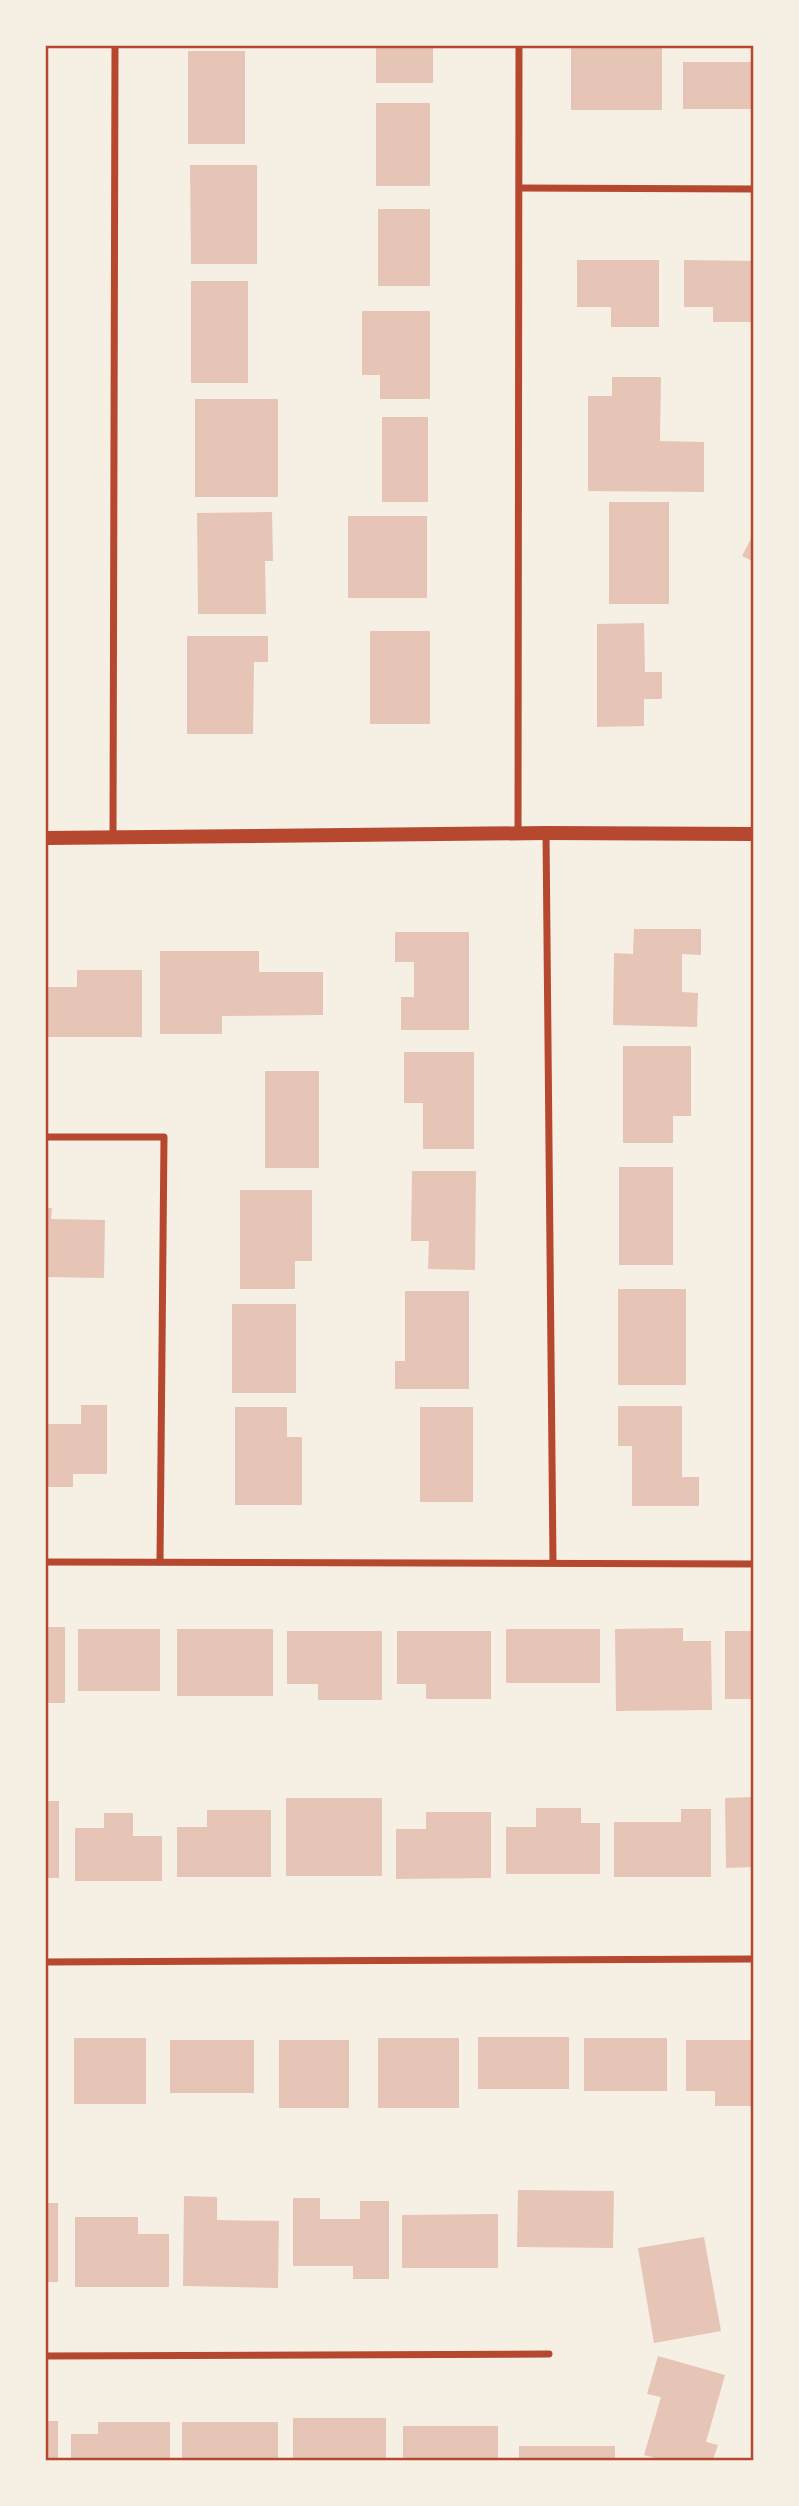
<svg xmlns="http://www.w3.org/2000/svg" width="799" height="2506" viewBox="0 0 799 2506" font-family="Signika,sans-serif">
  <rect width="100%" height="100%" fill="#f6efe4"/>
  <g fill="#e6c5b7">
    <rect x="376" y="46" width="57" height="37"/>
    <rect x="571" y="48" width="91" height="62"/>
    <rect x="188" y="51" width="57" height="93"/>
    <rect x="683" y="62" width="71" height="47"/>
    <rect x="376" y="103" width="54" height="83"/>
    <path d="M 190,165 L 257,165 L 257,264 L 191,264 Z"/>
    <rect x="378" y="209" width="52" height="77"/>
    <path d="M 577,260 L 659,260 L 659,327 L 611,327 L 611,307 L 577,307 Z"/>
    <path d="M 684,260 L 754,261 L 754,322 L 713,322 L 713,307 L 684,307 Z"/>
    <rect x="191" y="281" width="57" height="102"/>
    <path d="M 362,311 L 430,311 L 430,399 L 380,399 L 380,375 L 362,375 Z"/>
    <path d="M 612,377 L 661,377 L 660,441 L 704,442 L 704,492 L 588,491 L 588,396 L 612,396 Z"/>
    <rect x="195" y="399" width="83" height="98"/>
    <rect x="382" y="417" width="46" height="85"/>
    <rect x="609" y="502" width="60" height="102"/>
    <path d="M 272,512 L 273,561 L 265,561 L 266,614 L 198,614 L 197,513 Z"/>
    <rect x="348" y="516" width="79" height="82"/>
    <path d="M 754,533 L 754,562 L 742,556 Z"/>
    <path d="M 644,623 L 645,672 L 662,672 L 662,699 L 644,699 L 644,726 L 597,727 L 597,624 Z"/>
    <rect x="370" y="631" width="60" height="93"/>
    <path d="M 187,636 L 268,636 L 268,662 L 254,662 L 253,734 L 187,734 Z"/>
    <path d="M 634,929 L 701,929 L 701,955 L 682,954 L 682,992 L 698,993 L 697,1027 L 613,1025 L 614,953 L 633,954 Z"/>
    <path d="M 395,932 L 469,932 L 469,1030 L 401,1030 L 401,997 L 414,997 L 414,962 L 395,962 Z"/>
    <path d="M 160,951 L 259,951 L 259,972 L 323,972 L 323,1015 L 222,1016 L 222,1034 L 160,1034 Z"/>
    <path d="M 77,970 L 142,970 L 142,1037 L 48,1037 L 48,987 L 77,987 Z"/>
    <path d="M 623,1046 L 691,1046 L 691,1116 L 673,1116 L 673,1143 L 623,1143 Z"/>
    <path d="M 404,1052 L 474,1052 L 474,1149 L 423,1149 L 423,1103 L 404,1103 Z"/>
    <rect x="265" y="1071" width="54" height="97"/>
    <rect x="619" y="1167" width="54" height="98"/>
    <path d="M 412,1171 L 476,1171 L 475,1270 L 428,1269 L 429,1241 L 411,1241 Z"/>
    <path d="M 240,1190 L 312,1190 L 312,1261 L 295,1261 L 295,1289 L 240,1289 Z"/>
    <path d="M 46,1208 L 52,1208 L 51,1219 L 105,1220 L 104,1278 L 46,1277 Z"/>
    <rect x="618" y="1289" width="68" height="96"/>
    <path d="M 405,1291 L 469,1291 L 469,1389 L 395,1389 L 395,1361 L 405,1361 Z"/>
    <rect x="232" y="1304" width="64" height="89"/>
    <path d="M 81,1405 L 107,1405 L 107,1474 L 73,1474 L 73,1487 L 46,1487 L 46,1424 L 81,1424 Z"/>
    <path d="M 618,1406 L 682,1406 L 682,1477 L 699,1477 L 699,1506 L 632,1506 L 632,1446 L 618,1446 Z"/>
    <path d="M 235,1407 L 287,1407 L 287,1437 L 302,1437 L 302,1505 L 235,1505 Z"/>
    <rect x="420" y="1407" width="53" height="95"/>
    <rect x="46" y="1627" width="19" height="76"/>
    <path d="M 683,1628 L 683,1641 L 711,1641 L 712,1710 L 616,1711 L 615,1629 Z"/>
    <rect x="78" y="1629" width="82" height="62"/>
    <rect x="177" y="1629" width="96" height="67"/>
    <rect x="506" y="1629" width="94" height="54"/>
    <path d="M 287,1631 L 382,1631 L 382,1700 L 318,1700 L 318,1684 L 287,1684 Z"/>
    <path d="M 397,1631 L 491,1631 L 491,1699 L 426,1699 L 426,1684 L 397,1684 Z"/>
    <rect x="725" y="1631" width="29" height="68"/>
    <path d="M 753,1797 L 754,1867 L 726,1868 L 725,1798 Z"/>
    <rect x="286" y="1798" width="96" height="78"/>
    <rect x="46" y="1801" width="13" height="77"/>
    <path d="M 536,1808 L 581,1808 L 581,1823 L 600,1823 L 600,1874 L 506,1874 L 506,1827 L 536,1827 Z"/>
    <path d="M 681,1809 L 711,1809 L 711,1877 L 614,1877 L 614,1822 L 681,1822 Z"/>
    <path d="M 207,1810 L 271,1810 L 271,1877 L 177,1877 L 177,1827 L 207,1827 Z"/>
    <path d="M 426,1812 L 491,1812 L 491,1878 L 396,1879 L 396,1829 L 426,1829 Z"/>
    <path d="M 104,1813 L 133,1813 L 133,1836 L 162,1836 L 162,1881 L 75,1881 L 75,1828 L 104,1828 Z"/>
    <rect x="478" y="2037" width="91" height="52"/>
    <rect x="74" y="2038" width="72" height="66"/>
    <rect x="378" y="2038" width="81" height="70"/>
    <rect x="584" y="2038" width="83" height="53"/>
    <rect x="170" y="2040" width="84" height="53"/>
    <rect x="279" y="2040" width="70" height="68"/>
    <path d="M 686,2040 L 754,2040 L 754,2106 L 715,2106 L 715,2091 L 686,2091 Z"/>
    <path d="M 518,2190 L 614,2191 L 613,2248 L 517,2247 Z"/>
    <path d="M 184,2196 L 217,2197 L 217,2220 L 279,2221 L 278,2288 L 183,2286 Z"/>
    <path d="M 293,2198 L 320,2198 L 320,2219 L 360,2219 L 360,2201 L 389,2201 L 389,2279 L 353,2279 L 353,2266 L 293,2266 Z"/>
    <rect x="46" y="2203" width="12" height="79"/>
    <path d="M 498,2214 L 498,2268 L 402,2268 L 402,2215 Z"/>
    <path d="M 75,2217 L 138,2217 L 138,2234 L 169,2234 L 169,2287 L 75,2287 Z"/>
    <path d="M 704,2237 L 721,2331 L 654,2343 L 638,2248 Z"/>
    <path d="M 658,2356 L 725,2375 L 706,2442 L 718,2445 L 713,2460 L 662,2460 L 644,2455 L 661,2397 L 647,2394 Z"/>
    <rect x="293" y="2418" width="93" height="42"/>
    <rect x="46" y="2421" width="12" height="39"/>
    <path d="M 98,2422 L 170,2422 L 170,2460 L 71,2460 L 71,2434 L 98,2434 Z"/>
    <rect x="182" y="2422" width="96" height="38"/>
    <rect x="403" y="2426" width="95" height="34"/>
    <rect x="519" y="2446" width="96" height="14"/>
  </g>
  <g fill="none" stroke-linecap="round" stroke-linejoin="round">
    <g stroke="#b5482f" stroke-width="7">
      <path d="M 520,188 L 754,189"/>
      <path d="M 518,833 L 519,46"/>
      <path d="M 546,833 L 553,1563"/>
      <path d="M 113,837 L 115,46"/>
      <path d="M 46,1137 L 164,1137 L 160,1562"/>
      <path d="M 46,1562 L 754,1564"/>
      <path d="M 46,1962 L 754,1959"/>
      <path d="M 46,2356 L 549,2354"/>
    </g>
    <path stroke="#b5482f" stroke-width="14" d="M 46,838 L 546,833 L 754,834"/>
  </g>
  <rect width="799" height="2506" fill="none" stroke="#f6efe4" stroke-width="94"/>
  <rect x="47" y="47" width="705" height="2412" fill="none" stroke="#b5482f" stroke-width="2.5"/>
</svg>
